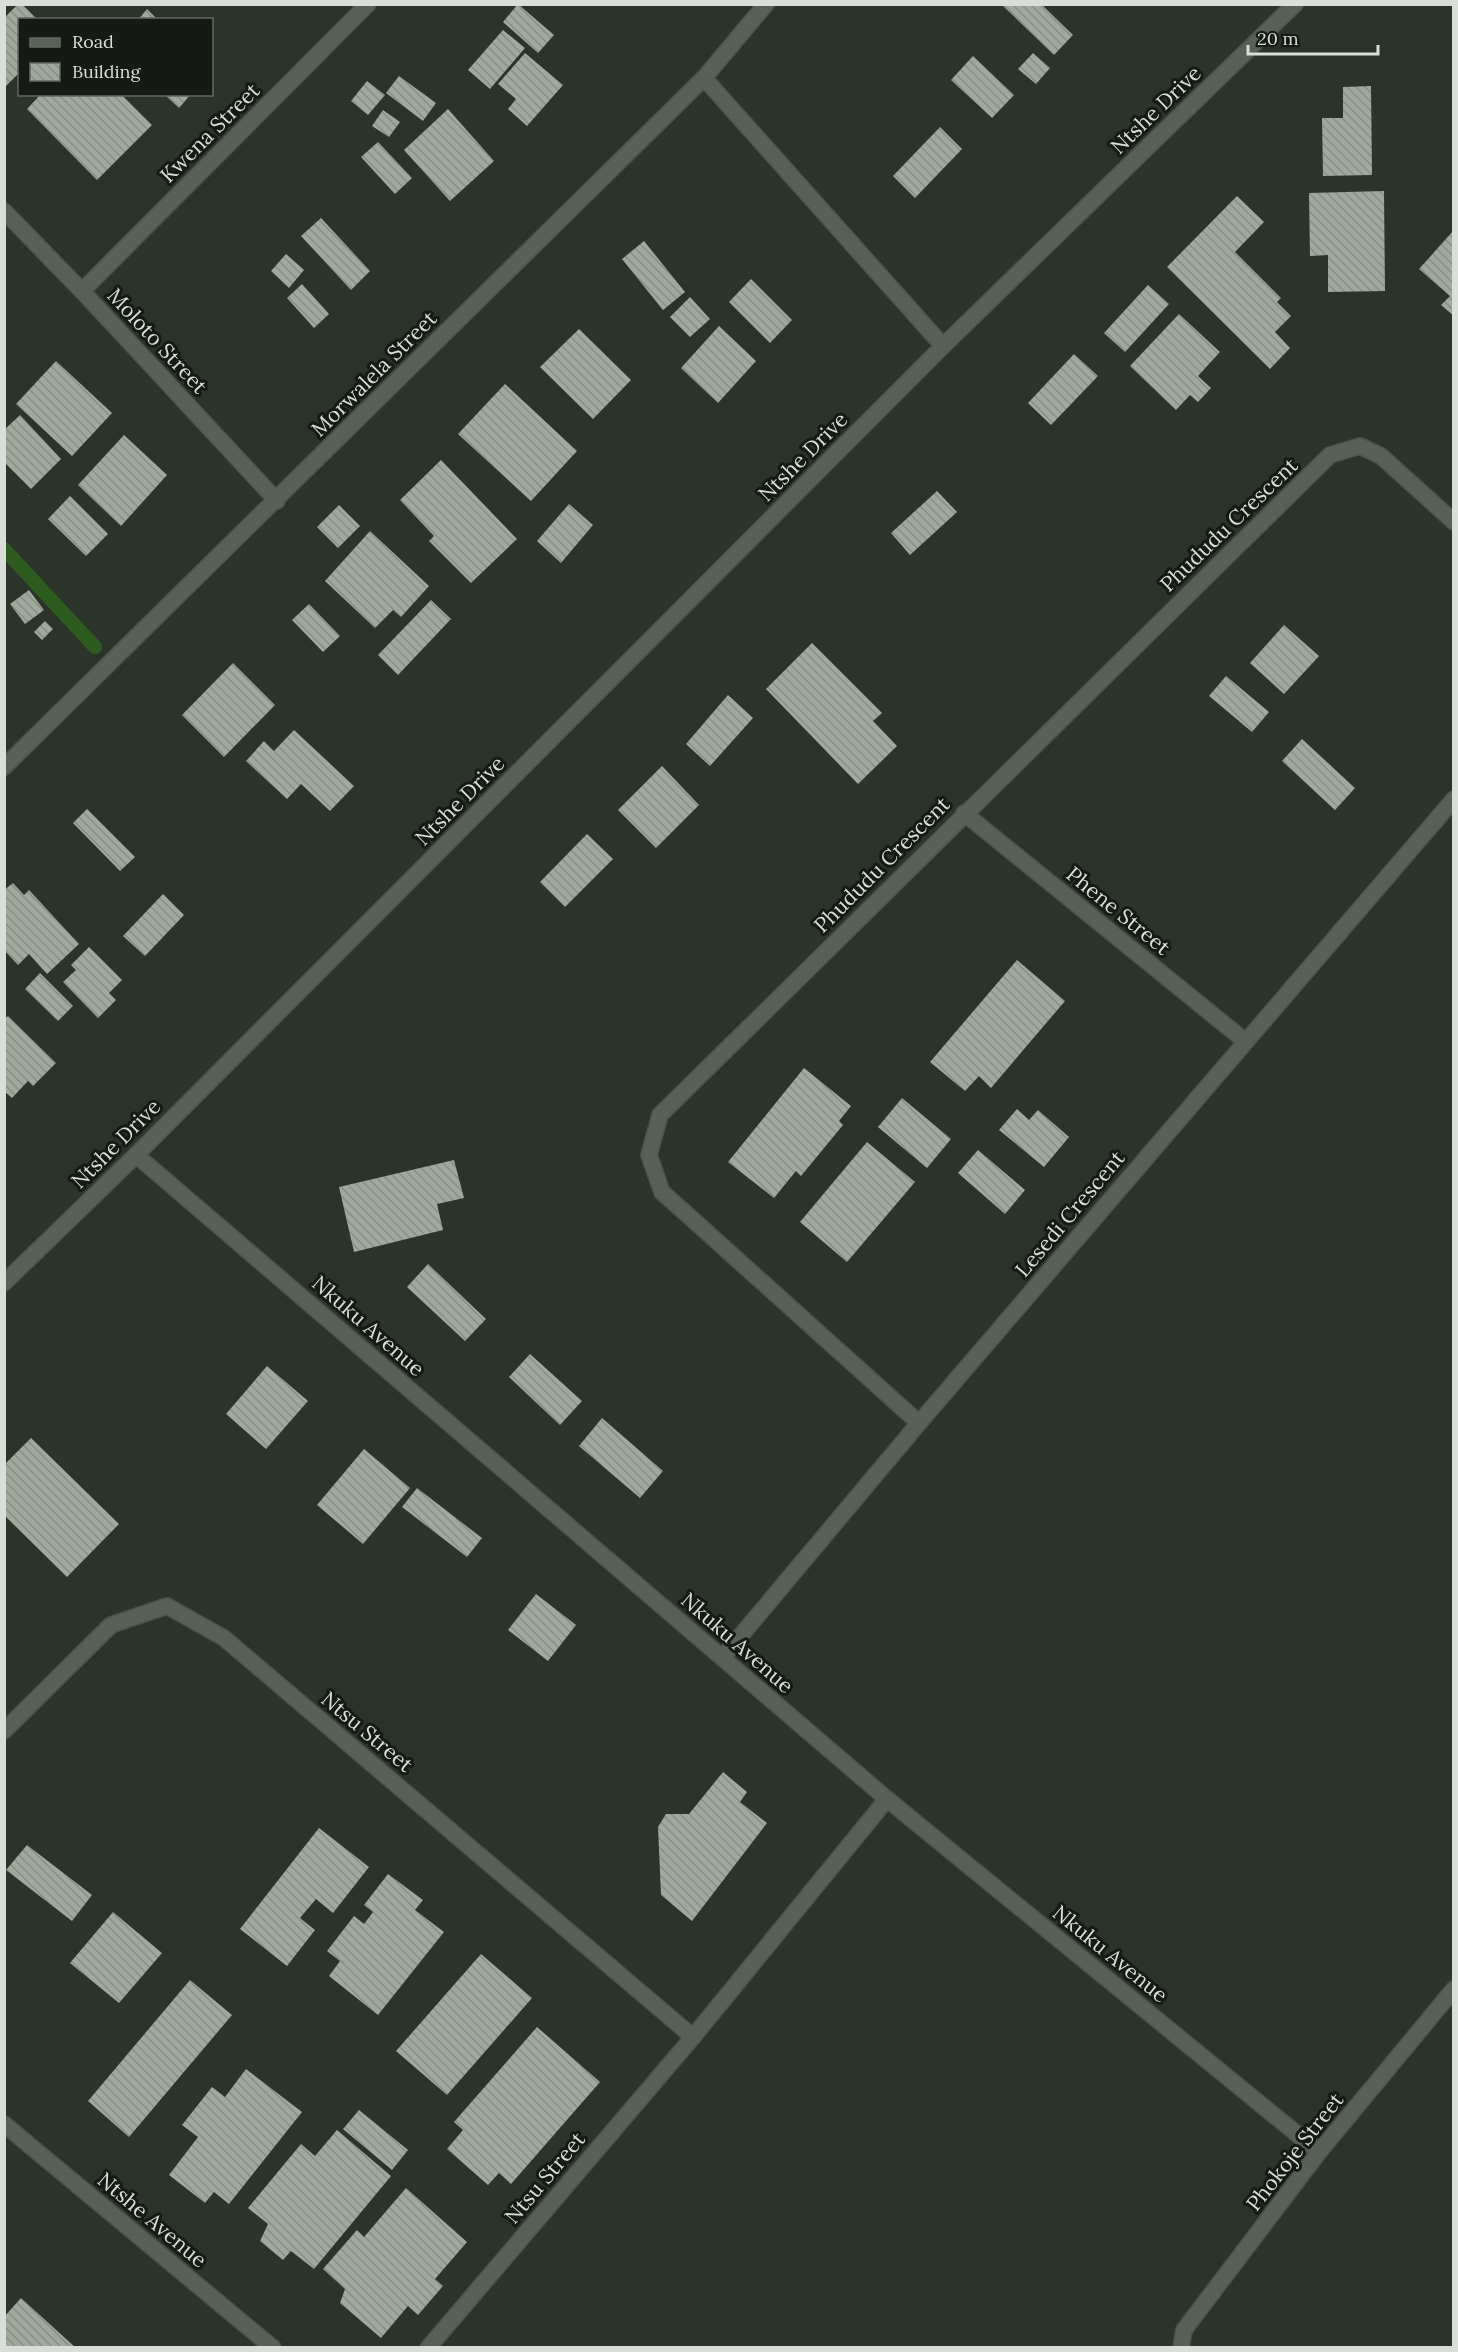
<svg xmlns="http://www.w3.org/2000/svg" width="1458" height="2352" viewBox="0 0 1458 2352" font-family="Lora,serif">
  <defs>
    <pattern id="building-back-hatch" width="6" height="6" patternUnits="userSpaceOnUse" patternTransform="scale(1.5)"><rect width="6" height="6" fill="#9fa99c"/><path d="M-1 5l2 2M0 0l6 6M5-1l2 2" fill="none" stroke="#889085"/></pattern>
  </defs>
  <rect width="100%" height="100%" fill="#2b3429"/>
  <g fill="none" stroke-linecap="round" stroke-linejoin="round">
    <path stroke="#2e5c20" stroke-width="14" d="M 4,549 L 95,647"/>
  </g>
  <g fill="url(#building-back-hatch)">
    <path d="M 18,4 L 22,4 L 38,20 L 20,20 L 20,72 L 6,86 L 4,18 Z"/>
    <path d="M 518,4 L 554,35 L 538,53 L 503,22 Z"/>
    <path d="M 1001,4 L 1041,4 L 1073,35 L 1054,55 Z"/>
    <path d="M 147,9 L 158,20 L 138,20 Z"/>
    <path d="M 503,30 L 525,48 L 490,89 L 468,70 Z"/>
    <path d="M 525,53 L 563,85 L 527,126 L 508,109 L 516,99 L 498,84 Z"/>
    <path d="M 1033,53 L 1050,68 L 1036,84 L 1018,69 Z"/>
    <path d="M 973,56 L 1014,95 L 992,118 L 951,80 Z"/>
    <path d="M 399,76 L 436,103 L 423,121 L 386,93 Z"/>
    <path d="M 367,81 L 385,95 L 368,115 L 351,101 Z"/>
    <path d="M 1371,86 L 1372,175 L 1323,176 L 1322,118 L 1343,118 L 1343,87 Z"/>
    <path d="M 41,94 L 121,94 L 152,125 L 97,180 L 27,109 Z"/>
    <path d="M 164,94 L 191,94 L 179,108 Z"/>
    <path d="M 448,109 L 494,161 L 450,201 L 404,150 Z"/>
    <path d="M 383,110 L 400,122 L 389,137 L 372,126 Z"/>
    <path d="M 940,127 L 962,149 L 915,198 L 893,176 Z"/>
    <path d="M 378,142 L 412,178 L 395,194 L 361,157 Z"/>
    <path d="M 1384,191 L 1385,291 L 1328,292 L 1328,255 L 1310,256 L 1309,193 Z"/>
    <path d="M 1237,196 L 1264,222 L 1235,252 L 1281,298 L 1277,302 L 1291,316 L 1275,332 L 1290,348 L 1270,369 L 1167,267 Z"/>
    <path d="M 321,218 L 370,271 L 351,290 L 301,236 Z"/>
    <path d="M 1454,230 L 1454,316 L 1441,305 L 1450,296 L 1419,269 Z"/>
    <path d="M 644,241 L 685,292 L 663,310 L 622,259 Z"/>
    <path d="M 286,254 L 304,270 L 289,288 L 271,271 Z"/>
    <path d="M 751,279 L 792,320 L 770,343 L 729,302 Z"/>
    <path d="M 302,284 L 329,314 L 314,328 L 287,298 Z"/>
    <path d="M 1148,285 L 1169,304 L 1125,352 L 1104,333 Z"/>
    <path d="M 690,297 L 710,319 L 690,337 L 670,317 Z"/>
    <path d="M 1179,314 L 1220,352 L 1198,376 L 1211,388 L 1198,402 L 1190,395 L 1176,410 L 1130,366 Z"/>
    <path d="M 719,326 L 756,361 L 718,403 L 681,368 Z"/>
    <path d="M 579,329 L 631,380 L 593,419 L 540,367 Z"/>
    <path d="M 1074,354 L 1098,376 L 1051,425 L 1028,403 Z"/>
    <path d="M 56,361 L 112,413 L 72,456 L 16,404 Z"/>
    <path d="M 505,384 L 577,451 L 531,501 L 458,434 Z"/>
    <path d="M 20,415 L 61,459 L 31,489 L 4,462 L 4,430 Z"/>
    <path d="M 124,435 L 167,475 L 121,526 L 78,485 Z"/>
    <path d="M 441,460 L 517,539 L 471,583 L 429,541 L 434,536 L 400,500 Z"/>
    <path d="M 937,491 L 957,512 L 910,555 L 891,533 Z"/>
    <path d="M 70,496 L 108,534 L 86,556 L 48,519 Z"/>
    <path d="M 569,504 L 593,525 L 561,563 L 537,541 Z"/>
    <path d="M 339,505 L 360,526 L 338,548 L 317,527 Z"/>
    <path d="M 370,531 L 429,586 L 401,617 L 393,610 L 375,628 L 325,581 Z"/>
    <path d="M 29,590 L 44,610 L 25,624 L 10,604 Z"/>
    <path d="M 431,600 L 451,619 L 398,675 L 378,655 Z"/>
    <path d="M 309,604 L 340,636 L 323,652 L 292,620 Z"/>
    <path d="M 45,621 L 53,629 L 42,640 L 34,632 Z"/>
    <path d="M 1284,625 L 1319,656 L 1284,694 L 1250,663 Z"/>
    <path d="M 812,643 L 882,713 L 873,721 L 897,746 L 858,784 L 766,689 Z"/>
    <path d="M 233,663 L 275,705 L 224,757 L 182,715 Z"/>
    <path d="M 1226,676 L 1269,712 L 1252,732 L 1209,696 Z"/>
    <path d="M 728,695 L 753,718 L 710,766 L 686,744 Z"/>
    <path d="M 294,730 L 354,786 L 330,811 L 301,784 L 287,799 L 246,761 L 264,741 L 274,751 Z"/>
    <path d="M 1302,739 L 1355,788 L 1335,810 L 1282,761 Z"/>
    <path d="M 662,766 L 699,805 L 656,848 L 618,810 Z"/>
    <path d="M 87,809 L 135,857 L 120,871 L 73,823 Z"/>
    <path d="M 587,834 L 613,859 L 565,907 L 540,882 Z"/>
    <path d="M 13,883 L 24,895 L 29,890 L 79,944 L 47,974 L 29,954 L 18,965 L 4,950 L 4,890 Z"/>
    <path d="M 163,894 L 184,915 L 145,956 L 123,936 Z"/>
    <path d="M 89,947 L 122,980 L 109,993 L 116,1000 L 98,1018 L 63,982 L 76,970 L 71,965 Z"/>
    <path d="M 1017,960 L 1065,1001 L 991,1088 L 979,1076 L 965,1091 L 930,1062 Z"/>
    <path d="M 40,973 L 73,1006 L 58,1021 L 25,989 Z"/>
    <path d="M 8,1016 L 56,1063 L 33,1086 L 28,1081 L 12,1098 L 4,1091 L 4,1019 Z"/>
    <path d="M 804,1068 L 851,1106 L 839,1121 L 843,1125 L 801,1176 L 796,1171 L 774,1198 L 728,1162 Z"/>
    <path d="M 902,1098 L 951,1139 L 927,1168 L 878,1127 Z"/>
    <path d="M 1017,1109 L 1029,1120 L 1038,1110 L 1069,1137 L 1044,1167 L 999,1130 Z"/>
    <path d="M 867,1142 L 915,1182 L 847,1262 L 800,1222 Z"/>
    <path d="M 978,1150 L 1025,1190 L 1005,1214 L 958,1173 Z"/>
    <path d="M 454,1160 L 464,1198 L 437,1204 L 443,1230 L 354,1252 L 339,1187 Z"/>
    <path d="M 428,1264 L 486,1319 L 465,1341 L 407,1287 Z"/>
    <path d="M 530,1354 L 582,1401 L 560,1425 L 509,1377 Z"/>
    <path d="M 267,1366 L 308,1401 L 266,1449 L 226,1414 Z"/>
    <path d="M 602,1418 L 663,1471 L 640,1498 L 579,1446 Z"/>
    <path d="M 31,1438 L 119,1524 L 67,1577 L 4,1515 L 4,1465 Z"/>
    <path d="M 364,1449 L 410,1488 L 363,1544 L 317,1505 Z"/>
    <path d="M 417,1488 L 482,1538 L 467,1557 L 402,1507 Z"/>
    <path d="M 536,1594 L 576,1625 L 548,1661 L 508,1630 Z"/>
    <path d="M 723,1772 L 747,1792 L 740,1802 L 767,1823 L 692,1921 L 661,1895 L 658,1827 L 666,1814 L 689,1814 Z"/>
    <path d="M 319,1828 L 369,1867 L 333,1913 L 316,1899 L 300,1918 L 315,1930 L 287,1966 L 240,1929 Z"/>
    <path d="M 27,1845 L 92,1895 L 72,1921 L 6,1870 Z"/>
    <path d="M 388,1874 L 423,1900 L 415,1910 L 444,1932 L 378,2015 L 329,1976 L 340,1961 L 327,1951 L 354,1916 L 364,1924 L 373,1912 L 364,1905 Z"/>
    <path d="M 113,1912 L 162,1953 L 119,2003 L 70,1963 Z"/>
    <path d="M 481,1954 L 532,1998 L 447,2095 L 396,2051 Z"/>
    <path d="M 190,1980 L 232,2015 L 129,2137 L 88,2101 Z"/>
    <path d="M 537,2027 L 600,2082 L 511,2184 L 499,2173 L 488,2185 L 447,2149 L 463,2130 L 454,2122 Z"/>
    <path d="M 246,2069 L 302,2112 L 229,2204 L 214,2192 L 205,2203 L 169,2175 L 198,2137 L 182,2125 L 212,2087 L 225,2097 Z"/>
    <path d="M 359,2110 L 408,2150 L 392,2170 L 343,2129 Z"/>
    <path d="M 337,2130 L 391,2176 L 314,2269 L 291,2251 L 283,2260 L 260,2241 L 268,2224 L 248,2208 L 301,2144 L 315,2156 Z"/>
    <path d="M 406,2188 L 467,2242 L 435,2279 L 443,2286 L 418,2315 L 408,2306 L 381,2338 L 340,2303 L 345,2289 L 323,2269 L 357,2230 L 364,2237 Z"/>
    <path d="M 21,2298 L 76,2348 L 4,2348 L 4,2317 Z"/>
  </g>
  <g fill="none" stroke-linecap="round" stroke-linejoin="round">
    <g stroke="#4b5249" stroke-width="18">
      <g id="minor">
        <path d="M 704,78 L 943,346"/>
        <path d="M 4,211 L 82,291 L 277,501"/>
        <path d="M 82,291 L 368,4"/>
        <path d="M 4,767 L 704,78 L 766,4"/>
        <path d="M 964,813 L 1245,1041"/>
        <path d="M 136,1155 L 887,1799 L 1319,2152"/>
        <path d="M 4,1283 L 136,1155 L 943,346 L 1295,4"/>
        <path d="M 919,1423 L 662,1192 L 649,1155 L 660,1115 L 1330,455 L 1360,446 L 1381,456 L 1454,522"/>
        <path d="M 722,1658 L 919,1423 L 1454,799"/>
        <path d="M 4,1731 L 111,1625 L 167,1606 L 224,1638 L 693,2037"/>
        <path d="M 4,2124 L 273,2348"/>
        <path d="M 428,2348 L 693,2037 L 887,1799"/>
        <path d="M 1181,2348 L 1184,2330 L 1319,2152 L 1454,1989"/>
      </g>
    </g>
    <use href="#minor" stroke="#586156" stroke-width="15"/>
  </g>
  <g text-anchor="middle" stroke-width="6" stroke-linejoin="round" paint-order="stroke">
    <g font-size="21" fill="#d9ded8" stroke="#161a15">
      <text transform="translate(1156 110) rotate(-44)" y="7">Ntshe Drive</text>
      <text transform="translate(210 133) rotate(-45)" y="7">Kwena Street</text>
      <text transform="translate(157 341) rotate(47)" y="7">Moloto Street</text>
      <text transform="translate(374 374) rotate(-45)" y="7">Morwalela Street</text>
      <text transform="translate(803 457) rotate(-45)" y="7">Ntshe Drive</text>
      <text transform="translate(1229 525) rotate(-44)" y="7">Phududu Crescent</text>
      <text transform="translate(460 801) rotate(-45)" y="7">Ntshe Drive</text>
      <text transform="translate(882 865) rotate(-45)" y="7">Phududu Crescent</text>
      <text transform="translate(1118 911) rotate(39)" y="7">Phene Street</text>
      <text transform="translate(116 1144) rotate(-45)" y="7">Ntshe Drive</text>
      <text transform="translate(1070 1214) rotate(-50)" y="7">Lesedi Crescent</text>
      <text transform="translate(368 1326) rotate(41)" y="7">Nkuku Avenue</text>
      <text transform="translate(737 1643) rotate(41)" y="7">Nkuku Avenue</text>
      <text transform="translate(367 1732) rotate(40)" y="7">Ntsu Street</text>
      <text transform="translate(1110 1954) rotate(39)" y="7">Nkuku Avenue</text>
      <text transform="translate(1295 2152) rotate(-52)" y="7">Phokoje Street</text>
      <text transform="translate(545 2178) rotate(-50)" y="7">Ntsu Street</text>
      <text transform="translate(152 2220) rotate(40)" y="7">Ntshe Avenue</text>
    </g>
  </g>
  <rect width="1458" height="2352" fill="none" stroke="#d9ded8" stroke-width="12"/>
  <rect x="18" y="18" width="195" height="78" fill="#161a15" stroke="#646863" stroke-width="1.5"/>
  <rect x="30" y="38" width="30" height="9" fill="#586156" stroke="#646863" stroke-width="1.5"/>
  <text x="72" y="48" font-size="18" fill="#d9ded8">Road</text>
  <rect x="30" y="63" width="30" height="18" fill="url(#building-back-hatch)" stroke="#646863" stroke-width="1.5"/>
  <text x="72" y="78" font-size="18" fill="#d9ded8">Building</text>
  <path d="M1248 45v9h130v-9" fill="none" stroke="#d9ded8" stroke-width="3"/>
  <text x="1257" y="45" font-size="18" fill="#d9ded8" stroke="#161a15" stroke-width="4.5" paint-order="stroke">20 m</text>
</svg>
